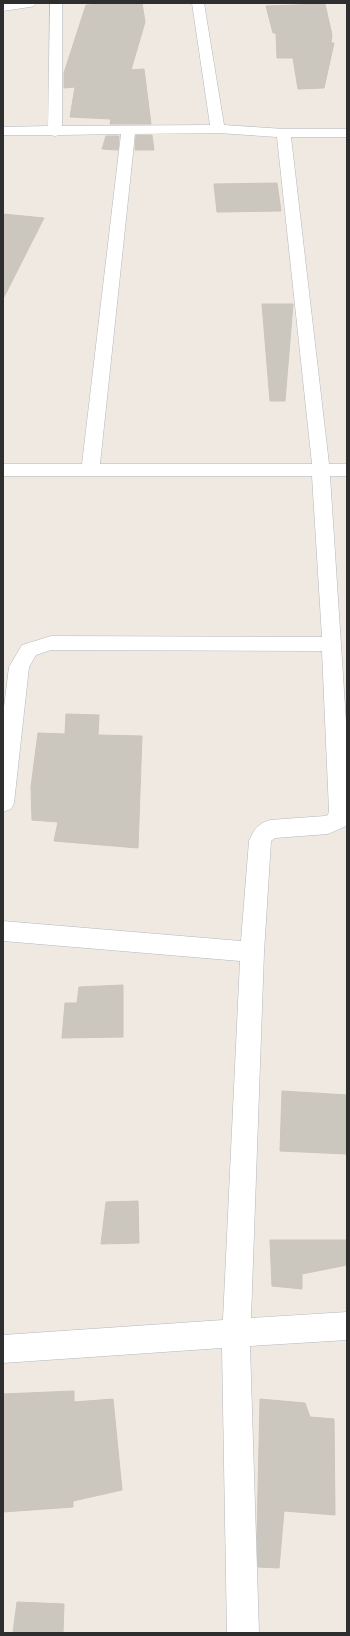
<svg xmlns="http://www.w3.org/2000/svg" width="350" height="1636" viewBox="0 0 350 1636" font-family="'Sofia Sans Condensed',sans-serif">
  <rect width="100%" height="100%" fill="#efe9e1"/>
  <g fill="#cbc7bf" stroke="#cbc5ba">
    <path d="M 122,3 L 142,3 L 145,22 L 131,70 L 144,69 L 151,124 L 110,124 L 111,119 L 70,117 L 75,87 L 64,88 L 64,73 L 86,5 Z"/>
    <path d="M 325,4 L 332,35 L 331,43 L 334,43 L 324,88 L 298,89 L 293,58 L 277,58 L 276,33 L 273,33 L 266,6 Z"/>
    <path d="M 136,135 L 152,135 L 154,150 L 135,150 Z"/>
    <path d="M 106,136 L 119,136 L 118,150 L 102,149 Z"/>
    <path d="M 277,183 L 281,211 L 217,212 L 214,184 Z"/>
    <path d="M 3,214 L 44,218 L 3,299 Z"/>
    <path d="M 262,304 L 293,304 L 285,401 L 270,401 Z"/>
    <path d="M 66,714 L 99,715 L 98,735 L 142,736 L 138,848 L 54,841 L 58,822 L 32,820 L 31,787 L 38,733 L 65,734 Z"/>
    <path d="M 123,985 L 123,1037 L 62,1038 L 65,1003 L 77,1003 L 79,987 Z"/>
    <path d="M 282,1091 L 347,1095 L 347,1154 L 280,1151 Z"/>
    <path d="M 138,1201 L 139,1243 L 101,1244 L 106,1202 Z"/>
    <path d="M 270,1240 L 347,1240 L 347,1265 L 302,1274 L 302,1289 L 272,1286 Z"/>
    <path d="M 74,1391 L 74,1402 L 113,1399 L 122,1490 L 73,1501 L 73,1507 L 3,1512 L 3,1394 Z"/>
    <path d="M 260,1399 L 305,1403 L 310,1417 L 334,1419 L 335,1515 L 284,1511 L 279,1568 L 258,1567 L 257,1536 Z"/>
    <path d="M 17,1602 L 64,1604 L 63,1633 L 13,1633 Z"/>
  </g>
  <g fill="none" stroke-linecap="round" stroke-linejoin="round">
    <g stroke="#b4b7c1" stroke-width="1">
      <g id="minor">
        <path d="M 3,3 L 36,3 L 34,6 L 30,7 L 3,11 Z"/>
        <path d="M 50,3 L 62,3 L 62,126 L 210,125 L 192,3 L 204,3 L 224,125 L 284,129 L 347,129 L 347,137 L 291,137 L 329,464 L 347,464 L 347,476 L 330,476 L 347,737 L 347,824 L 346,826 L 328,834 L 275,838 L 271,841 L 264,952 L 251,1318 L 347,1312 L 347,1340 L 250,1346 L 259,1633 L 227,1633 L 222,1348 L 3,1363 L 3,1335 L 223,1320 L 240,961 L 3,941 L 3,921 L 241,941 L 249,841 C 254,829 258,824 270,820 L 325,816 L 328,815 L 329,811 L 322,651 L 51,650 L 36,655 L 29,667 L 14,803 L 11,809 L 3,812 L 3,715 L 9,667 L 22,645 L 51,636 L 322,637 L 312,476 L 3,476 L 3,464 L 82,464 L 121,134 L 60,135 L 55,136 L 50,135 L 3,135 L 3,127 L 48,126 ZM 218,133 L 277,137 L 312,464 L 100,464 L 135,134 Z"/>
      </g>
    </g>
    <use href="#minor" fill="#fff" fill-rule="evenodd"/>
  </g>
  <rect width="350" height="1636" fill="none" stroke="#2e2e2e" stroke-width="8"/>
</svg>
